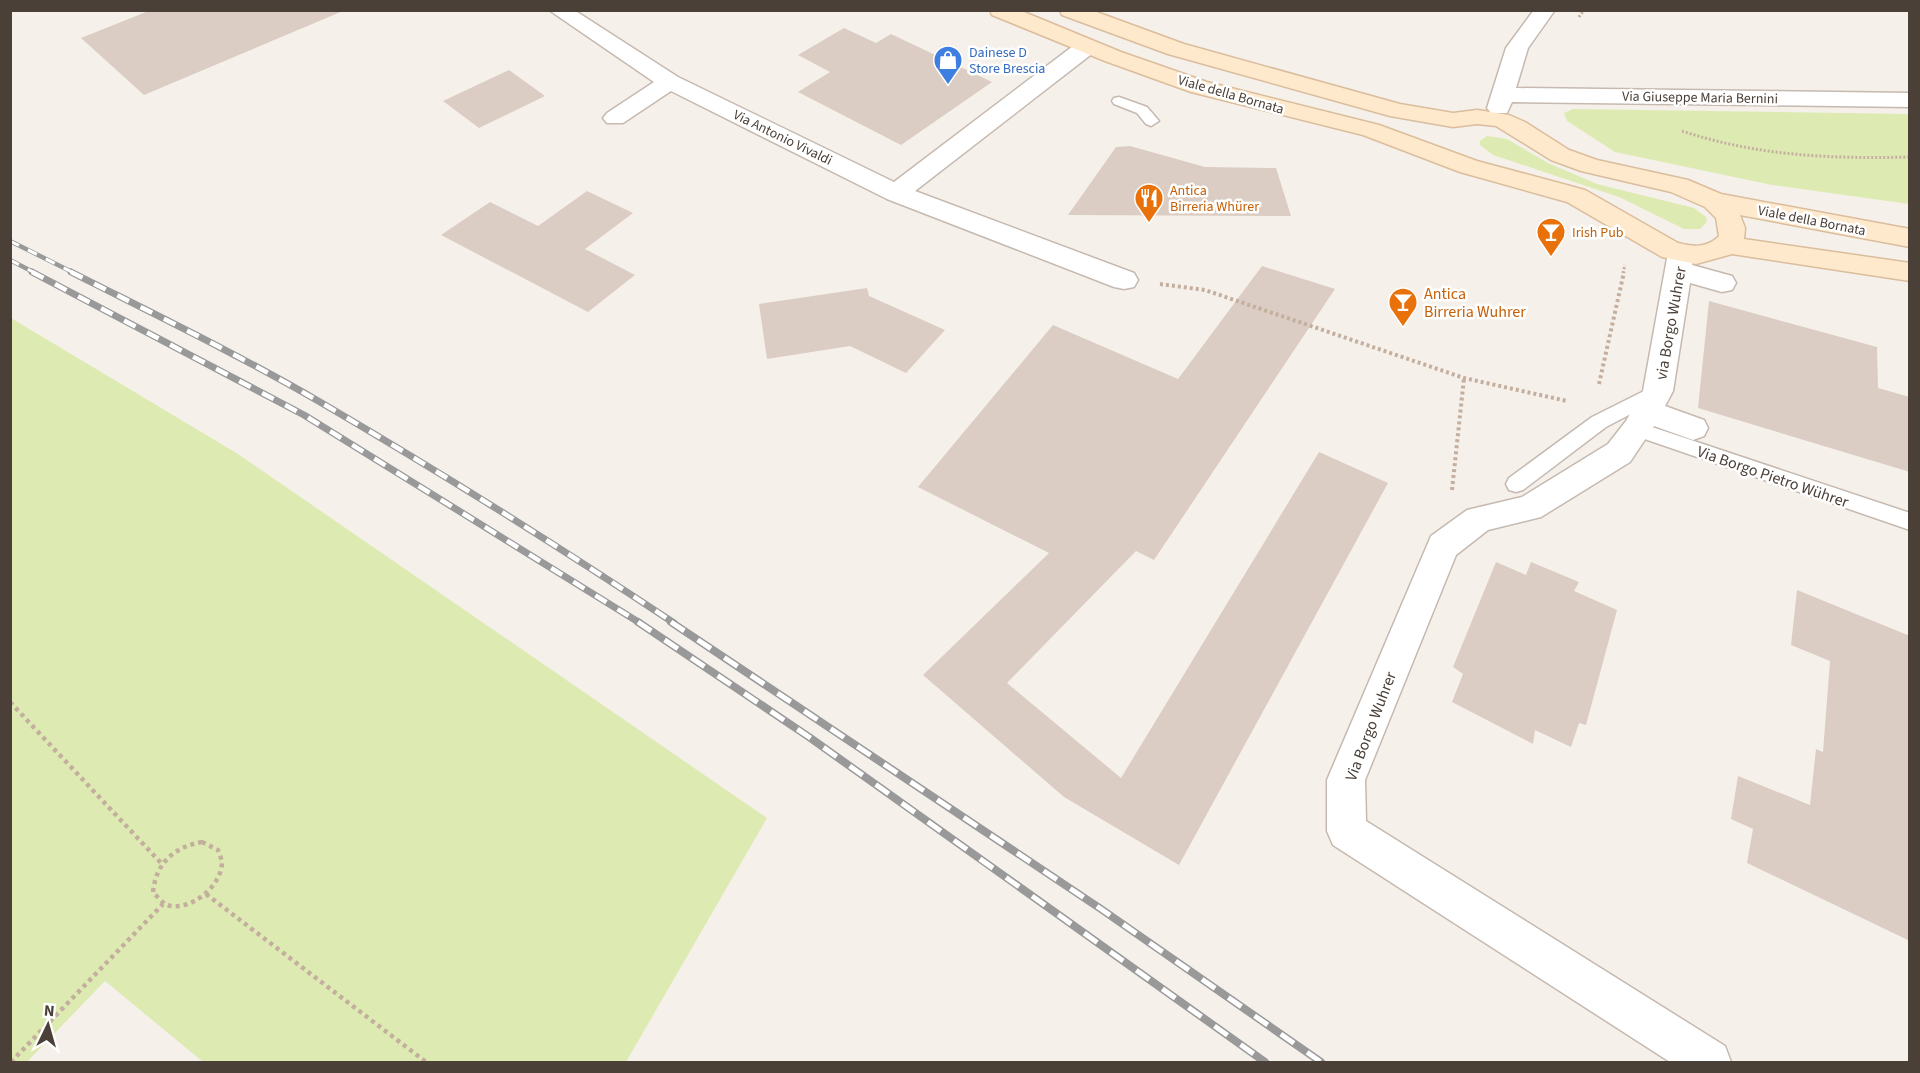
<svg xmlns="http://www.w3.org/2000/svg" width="1920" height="1073" viewBox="0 0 1920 1073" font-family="'Source Sans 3',sans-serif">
  <rect width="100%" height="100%" fill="#f6f0eb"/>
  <g fill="#ddebb3">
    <path d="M 1573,109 L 1909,114 L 1909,204 L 1772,185 L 1615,152 L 1567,121 L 1564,113 Z"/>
    <path d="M 1487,136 L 1507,139 L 1548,163 L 1597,184 L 1694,208 L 1706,217 L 1707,222 L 1700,229 L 1684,229 L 1619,197 L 1493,155 L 1480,145 L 1480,141 Z"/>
    <path d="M 11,318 L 238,454 L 767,818 L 626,1062 L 203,1062 L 105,981 L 27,1062 L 11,1062 Z"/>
  </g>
  <g fill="#dbcdc3">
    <path d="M 151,10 L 343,10 L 343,11 L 144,95 L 81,38 Z"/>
    <path d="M 844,28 L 876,43 L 891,34 L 992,82 L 901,145 L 798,92 L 830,72 L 798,55 Z"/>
    <path d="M 509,70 L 545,96 L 479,128 L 443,101 Z"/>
    <path d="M 1130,146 L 1205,167 L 1276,168 L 1291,216 L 1068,215 L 1116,147 Z"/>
    <path d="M 587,191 L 633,213 L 585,249 L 635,275 L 588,312 L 441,235 L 490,202 L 538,226 Z"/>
    <path d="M 1262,266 L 1335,289 L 1154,560 L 1136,551 L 1007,683 L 1121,778 L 1319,452 L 1388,483 L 1179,865 L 1064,797 L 923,675 L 1049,553 L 918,487 L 1053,325 L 1178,379 Z"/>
    <path d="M 867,288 L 869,296 L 945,330 L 906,373 L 850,346 L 767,359 L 759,304 Z"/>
    <path d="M 1709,301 L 1877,347 L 1878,388 L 1910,397 L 1910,472 L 1698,408 Z"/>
    <path d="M 1496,562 L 1526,575 L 1531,562 L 1579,582 L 1574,591 L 1617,610 L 1586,725 L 1579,723 L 1571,747 L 1535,730 L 1533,744 L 1452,702 L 1463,674 L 1453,667 Z"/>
    <path d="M 1797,590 L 1910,636 L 1910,941 L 1747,863 L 1753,829 L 1731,819 L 1738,776 L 1810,805 L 1816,749 L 1823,752 L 1830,661 L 1791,645 Z"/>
  </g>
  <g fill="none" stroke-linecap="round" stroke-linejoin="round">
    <g stroke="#c5b9b0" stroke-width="3">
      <g id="lane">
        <path d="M 1119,97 L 1147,107 L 1159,121 L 1151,126 L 1146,124 L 1137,113 L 1114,104 L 1112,101 L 1114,98 Z"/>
        <path d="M 1658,384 L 1665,386 L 1667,391 L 1665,396 L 1606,427 L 1523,490 L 1516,492 L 1509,490 L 1506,484 L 1509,478 L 1592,417 Z"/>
        <path d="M 1637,422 L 1910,513 L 1910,530 L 1630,434 L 1627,429 L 1630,424 Z"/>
      </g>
    </g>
    <g stroke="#c5b9b0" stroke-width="3">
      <g id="street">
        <path d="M 549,10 L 574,10 L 678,77 L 894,182 L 1077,43 L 1093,43 L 1096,48 L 1093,53 L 915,191 L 1134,273 L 1138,280 L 1134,287 L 1124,289 L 1114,287 L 887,199 L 671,91 L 623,123 L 607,123 L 603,118 L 607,113 L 654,82 Z"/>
        <path d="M 1534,10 L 1555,10 L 1528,48 L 1516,88 L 1910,93 L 1910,107 L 1512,102 L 1507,113 L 1491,113 L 1487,108 L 1506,48 Z"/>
        <path d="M 1681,244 L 1690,247 L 1694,253 L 1692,265 L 1732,276 L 1736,283 L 1732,290 L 1722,292 L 1690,283 L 1673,391 L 1665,406 L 1704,420 L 1708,428 L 1704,436 L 1693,440 L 1654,426 L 1630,462 L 1541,517 L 1488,530 L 1456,555 L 1365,780 L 1366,821 L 1725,1046 L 1731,1062 L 1670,1062 L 1333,845 L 1327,831 L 1327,780 L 1431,536 L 1467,510 L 1522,497 L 1608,444 L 1626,421 L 1643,391 L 1668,253 L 1672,247 Z"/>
      </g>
    </g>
    <g stroke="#dabd9c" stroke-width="3">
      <path id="secondary" d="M 990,10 L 1019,10 L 1121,52 L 1207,82 L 1379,125 L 1477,161 L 1585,190 L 1678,243 C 1694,247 1707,248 1719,236 L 1716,218 L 1705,207 L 1671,192 L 1581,171 L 1551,160 L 1496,126 L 1477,124 L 1453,127 L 1390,116 L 1168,54 L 1062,15 L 1060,10 L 1091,10 L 1184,44 L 1400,104 L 1453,113 L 1477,110 L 1509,115 L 1525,122 L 1569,150 L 1597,160 L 1688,180 L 1721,194 L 1910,229 L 1910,247 L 1740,215 L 1745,228 L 1744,239 L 1910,263 L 1910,281 L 1732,254 L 1696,264 L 1662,257 L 1567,202 L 1460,172 L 1363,135 L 1191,92 L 1105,61 L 992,15 Z"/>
    </g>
    <g stroke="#c4af9e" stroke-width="3" stroke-dasharray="2 2" stroke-linecap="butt">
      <path d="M 1579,17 L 1584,10"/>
      <path d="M 1682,131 C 1757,156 1832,159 1910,157"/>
      <path d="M 1623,273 L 1625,265"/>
    </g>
    <g stroke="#c4af9e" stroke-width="4" stroke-dasharray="3 3" stroke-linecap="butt">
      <path d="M 1160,284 L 1205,290 L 1464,378 L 1567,401"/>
      <path d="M 1599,384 L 1624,272"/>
      <path d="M 1452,490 L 1464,378"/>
    </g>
    <g stroke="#c4af9e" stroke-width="4.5" stroke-dasharray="4 4" stroke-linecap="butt">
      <path d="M 10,702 L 162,864"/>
      <path d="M 202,842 L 218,850 C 219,854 222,859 222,863 C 221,887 190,912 167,905 C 162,903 157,896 153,892 C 156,863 174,847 202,842 Z"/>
      <path d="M 206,894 L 426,1062"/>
      <path d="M 11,1062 L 163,904"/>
    </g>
    <use href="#lane" fill="#fff" fill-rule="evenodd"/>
    <use href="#street" fill="#fff" fill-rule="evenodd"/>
    <use href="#secondary" fill="#ffe9cc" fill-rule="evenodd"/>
    <g stroke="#999" stroke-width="4.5">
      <g id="rail-far2">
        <path d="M 10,241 L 74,273"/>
        <path d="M 10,260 L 35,273"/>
      </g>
    </g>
    <g stroke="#999" stroke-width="7">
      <g id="rail-far1">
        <path d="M 32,272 L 304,415 L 640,623"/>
        <path d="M 71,272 C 154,314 239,355 320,402 C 440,472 558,546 674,623"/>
      </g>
    </g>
    <g stroke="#999" stroke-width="8">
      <g id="rail">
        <path d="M 638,622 L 809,737 L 1265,1062"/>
        <path d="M 671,622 L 1101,909 L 1321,1062"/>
      </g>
    </g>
    <use href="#rail-far2" stroke="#fff" stroke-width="3" stroke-dasharray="10" stroke-linecap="butt"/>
    <use href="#rail-far1" stroke="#fff" stroke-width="4.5" stroke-dasharray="13" stroke-linecap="butt"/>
    <use href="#rail" stroke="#fff" stroke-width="5" stroke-dasharray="16" stroke-linecap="butt"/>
  </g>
  <defs>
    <g id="shop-pin" transform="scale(1.5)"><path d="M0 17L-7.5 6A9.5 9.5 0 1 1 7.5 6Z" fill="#3f7fe0" stroke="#fff"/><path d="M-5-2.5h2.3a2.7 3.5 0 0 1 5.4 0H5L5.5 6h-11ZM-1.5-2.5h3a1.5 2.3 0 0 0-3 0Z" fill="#fff"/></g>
    <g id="restaurant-pin" transform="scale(1.5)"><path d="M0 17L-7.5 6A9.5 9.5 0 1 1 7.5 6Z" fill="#e8710a" stroke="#fff"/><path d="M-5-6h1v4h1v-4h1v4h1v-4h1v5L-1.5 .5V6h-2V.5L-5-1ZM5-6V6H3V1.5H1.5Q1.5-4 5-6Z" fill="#fff"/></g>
    <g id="bar-pin" transform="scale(1.5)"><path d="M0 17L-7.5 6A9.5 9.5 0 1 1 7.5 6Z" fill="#e8710a" stroke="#fff"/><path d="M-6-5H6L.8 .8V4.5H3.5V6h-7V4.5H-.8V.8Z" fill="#fff"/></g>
  </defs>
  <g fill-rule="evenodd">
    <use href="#shop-pin" x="948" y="60"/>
    <use href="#restaurant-pin" x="1149" y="198"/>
    <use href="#bar-pin" x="1551" y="232"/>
    <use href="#bar-pin" x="1403" y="302"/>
  </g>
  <g text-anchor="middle" stroke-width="5" stroke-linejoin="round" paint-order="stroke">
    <g font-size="14" fill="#366cbe" stroke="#fff" text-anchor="start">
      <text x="969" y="57">Dainese D<tspan x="969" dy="16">Store Brescia</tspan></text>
    </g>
    <g font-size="14" fill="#4b4038" stroke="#fff">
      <text transform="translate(1231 94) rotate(16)" y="5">Viale della Bornata</text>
      <text transform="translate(1700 97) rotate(1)" y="5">Via Giuseppe Maria Bernini</text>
      <text transform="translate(783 137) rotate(26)" y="5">Via Antonio Vivaldi</text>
      <text transform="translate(1812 220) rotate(11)" y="5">Viale della Bornata</text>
    </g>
    <g font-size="14" fill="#c56008" stroke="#fff" text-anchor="start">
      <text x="1170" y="195">Antica<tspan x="1170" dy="16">Birreria Whürer</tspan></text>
      <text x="1572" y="237">Irish Pub</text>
    </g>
    <g font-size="16" fill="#c56008" stroke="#fff" text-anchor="start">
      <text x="1424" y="299">Antica<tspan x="1424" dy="18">Birreria Wuhrer</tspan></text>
    </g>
    <g font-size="16" fill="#4b4038" stroke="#fff">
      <text transform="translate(1670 323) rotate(-80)" y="6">via Borgo Wuhrer</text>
      <text transform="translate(1773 476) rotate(19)" y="6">Via Borgo Pietro Wührer</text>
      <text transform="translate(1370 726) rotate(-69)" y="6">Via Borgo Wuhrer</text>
    </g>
  </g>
  <rect width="1920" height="1073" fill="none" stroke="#4b4038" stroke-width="24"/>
  <g transform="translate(48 1025) rotate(5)" stroke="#ffffff" stroke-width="4.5" paint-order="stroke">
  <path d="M0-4.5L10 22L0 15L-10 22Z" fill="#4b4038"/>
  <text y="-9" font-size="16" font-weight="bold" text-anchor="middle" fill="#4b4038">N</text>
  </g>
</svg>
